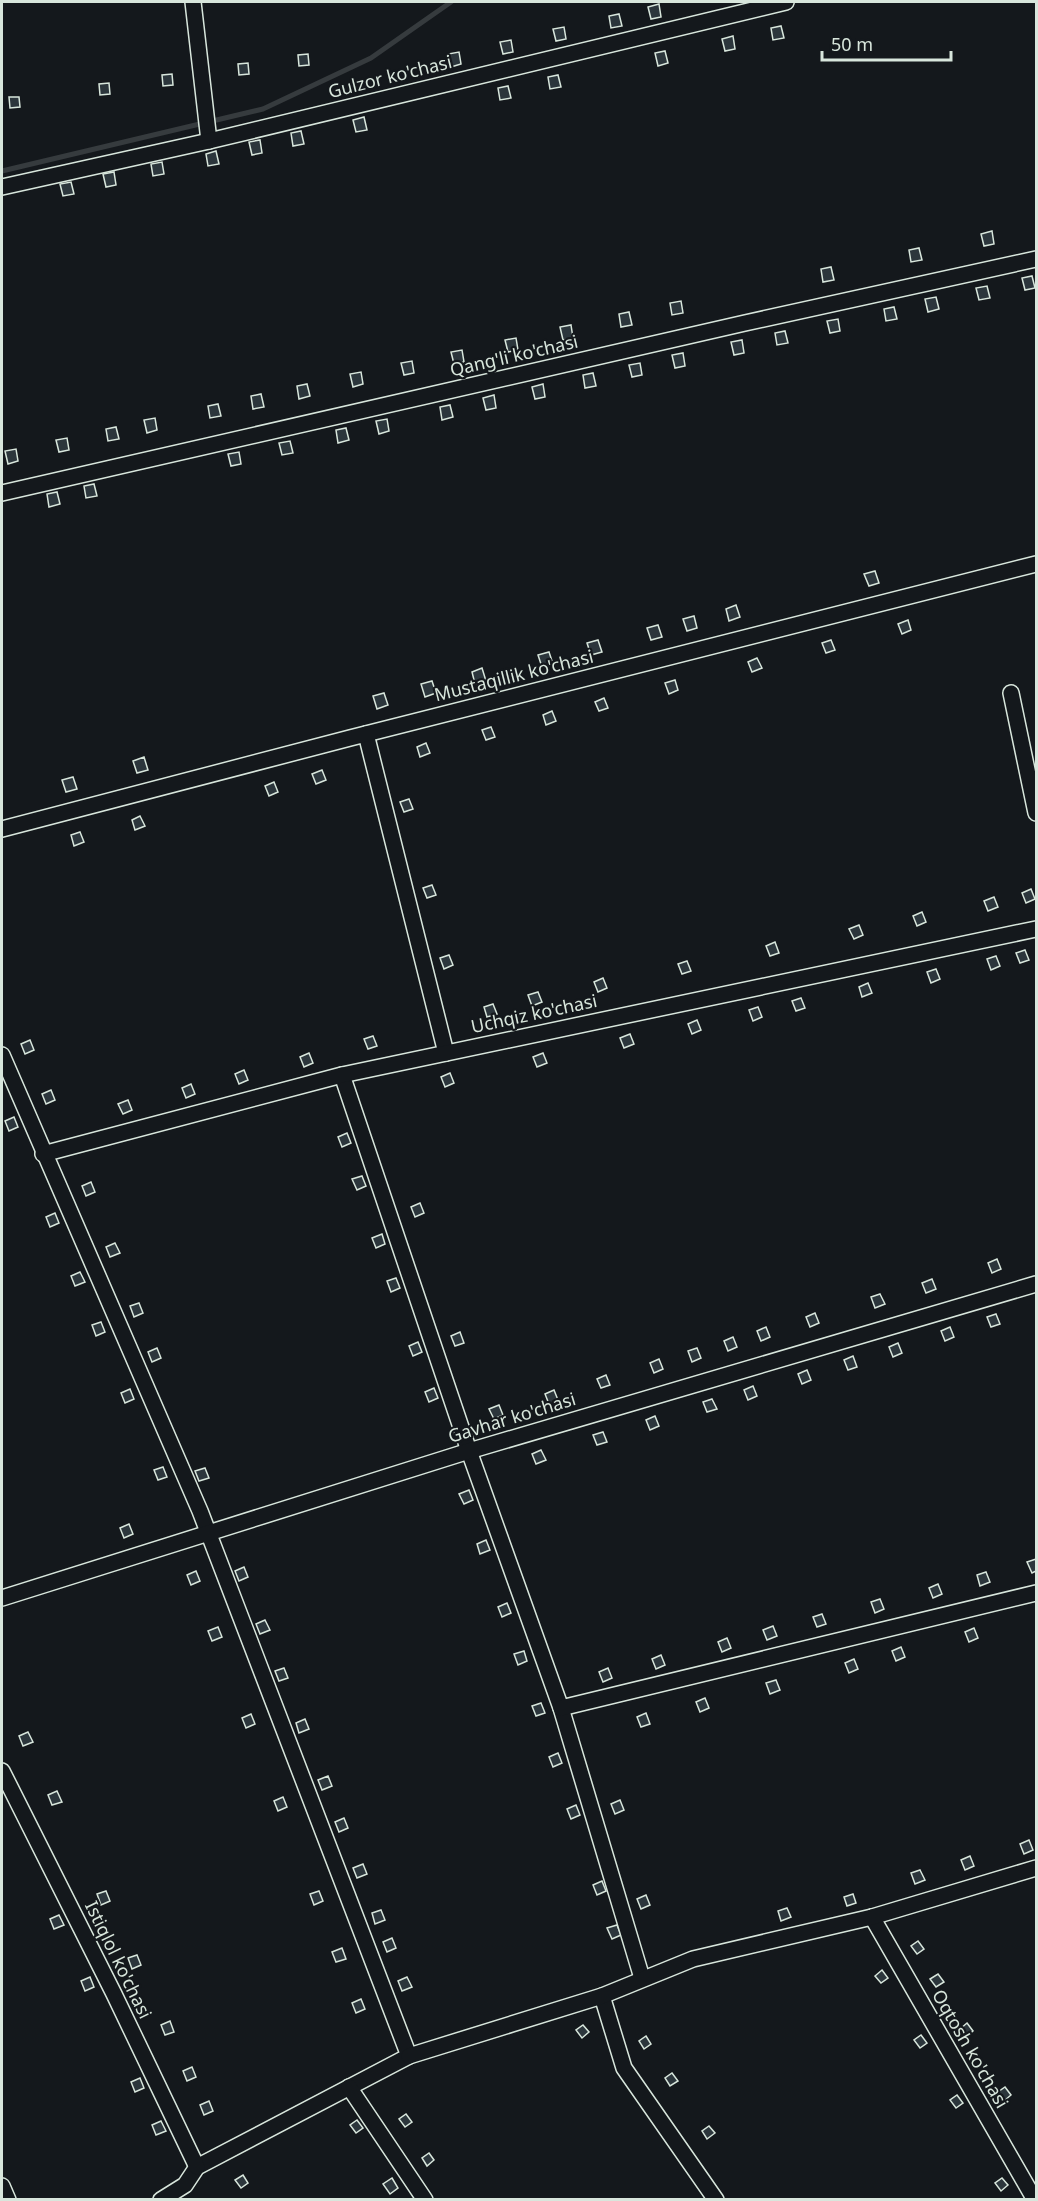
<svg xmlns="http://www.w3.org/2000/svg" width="1038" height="2201" viewBox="0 0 1038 2201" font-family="'Noto Sans',sans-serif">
  <rect width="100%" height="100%" fill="#14181c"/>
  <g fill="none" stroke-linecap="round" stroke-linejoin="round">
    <path stroke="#363b3e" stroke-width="5" d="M 2,171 L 263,109 L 371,58 L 451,2"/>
  </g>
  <g fill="#2c363c" stroke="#d8e6dc" stroke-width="1.5">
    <path d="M 659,4 L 661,17 L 651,19 L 648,7 Z"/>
    <path d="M 619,14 L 622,26 L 611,28 L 609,16 Z"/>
    <path d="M 781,26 L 784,38 L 773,40 L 771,28 Z"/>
    <path d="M 564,27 L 566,39 L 556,41 L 553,29 Z"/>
    <path d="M 733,36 L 735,49 L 725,51 L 722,39 Z"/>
    <path d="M 511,40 L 513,52 L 503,54 L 500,42 Z"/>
    <path d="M 665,51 L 668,63 L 658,66 L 655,53 Z"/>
    <path d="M 459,52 L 461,64 L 451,67 L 448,54 Z"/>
    <path d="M 308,54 L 309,65 L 299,66 L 298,55 Z"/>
    <path d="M 248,63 L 249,74 L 239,75 L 238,64 Z"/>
    <path d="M 172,74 L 173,85 L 163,86 L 162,75 Z"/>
    <path d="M 558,75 L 561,87 L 550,89 L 548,77 Z"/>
    <path d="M 109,83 L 110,94 L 100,95 L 99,84 Z"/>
    <path d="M 508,86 L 511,98 L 500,100 L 498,88 Z"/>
    <path d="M 9,97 L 19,97 L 20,107 L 10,108 Z"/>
    <path d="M 364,117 L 367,130 L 356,132 L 353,120 Z"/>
    <path d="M 301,131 L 304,144 L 293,146 L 291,133 Z"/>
    <path d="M 260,140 L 262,153 L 252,155 L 249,142 Z"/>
    <path d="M 216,151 L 219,164 L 208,166 L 206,154 Z"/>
    <path d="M 162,162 L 164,174 L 153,176 L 151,164 Z"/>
    <path d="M 114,172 L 116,185 L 106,187 L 103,174 Z"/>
    <path d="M 71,182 L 74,194 L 63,196 L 60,184 Z"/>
    <path d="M 992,231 L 994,244 L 984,246 L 981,234 Z"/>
    <path d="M 919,248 L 922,260 L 911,262 L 909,250 Z"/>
    <path d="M 831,267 L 834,280 L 823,282 L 821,269 Z"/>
    <path d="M 1032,276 L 1035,288 L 1025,290 L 1022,278 Z"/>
    <path d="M 987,286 L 990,298 L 979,300 L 976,288 Z"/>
    <path d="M 936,297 L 939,309 L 928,312 L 925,299 Z"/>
    <path d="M 681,301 L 683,313 L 672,315 L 670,303 Z"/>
    <path d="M 894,307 L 897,319 L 886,321 L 884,309 Z"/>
    <path d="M 629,312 L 632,325 L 621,327 L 619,314 Z"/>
    <path d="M 838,319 L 840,331 L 830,333 L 827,321 Z"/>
    <path d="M 571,325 L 573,338 L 563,340 L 560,327 Z"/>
    <path d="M 785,331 L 788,343 L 777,345 L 775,333 Z"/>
    <path d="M 516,338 L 518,350 L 508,352 L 505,340 Z"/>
    <path d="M 742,340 L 744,353 L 734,355 L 731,342 Z"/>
    <path d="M 462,350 L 464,362 L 454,364 L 451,352 Z"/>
    <path d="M 683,353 L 685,366 L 675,368 L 672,355 Z"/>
    <path d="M 412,361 L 414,373 L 404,375 L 401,363 Z"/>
    <path d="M 640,363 L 642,375 L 632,377 L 629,365 Z"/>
    <path d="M 361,372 L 363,384 L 353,387 L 350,374 Z"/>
    <path d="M 593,373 L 596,386 L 585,388 L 583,375 Z"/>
    <path d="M 307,384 L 310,396 L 299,399 L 297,386 Z"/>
    <path d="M 543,384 L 545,397 L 535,399 L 532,387 Z"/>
    <path d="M 261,394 L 264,407 L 253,409 L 251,396 Z"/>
    <path d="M 494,395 L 496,408 L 486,410 L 483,398 Z"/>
    <path d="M 218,404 L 221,416 L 210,418 L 208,406 Z"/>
    <path d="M 450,405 L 453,417 L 442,420 L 440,407 Z"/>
    <path d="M 155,418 L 157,430 L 147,433 L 144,420 Z"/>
    <path d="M 387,419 L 389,431 L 379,434 L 376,421 Z"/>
    <path d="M 116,427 L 119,439 L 108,441 L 106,429 Z"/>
    <path d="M 346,428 L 349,440 L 338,443 L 336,430 Z"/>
    <path d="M 67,438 L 69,450 L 59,452 L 56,440 Z"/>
    <path d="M 290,441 L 293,453 L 282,455 L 279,443 Z"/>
    <path d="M 16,449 L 18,461 L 8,464 L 5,451 Z"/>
    <path d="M 239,452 L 241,464 L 231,466 L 228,454 Z"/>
    <path d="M 94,484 L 97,496 L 86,498 L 84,486 Z"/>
    <path d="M 57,492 L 60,504 L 49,507 L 47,494 Z"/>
    <path d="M 875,571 L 879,583 L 869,586 L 864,574 Z"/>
    <path d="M 736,605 L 740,617 L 729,621 L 726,609 Z"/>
    <path d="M 694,616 L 697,628 L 687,631 L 683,619 Z"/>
    <path d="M 908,620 L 911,630 L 902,634 L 898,624 Z"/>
    <path d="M 658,625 L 662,637 L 651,640 L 647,628 Z"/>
    <path d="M 598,640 L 602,652 L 591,655 L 587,643 Z"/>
    <path d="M 831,640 L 835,650 L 826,653 L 822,643 Z"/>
    <path d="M 549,652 L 553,664 L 542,667 L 538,655 Z"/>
    <path d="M 757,658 L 762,668 L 752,672 L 748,662 Z"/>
    <path d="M 482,668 L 486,681 L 475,684 L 472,672 Z"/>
    <path d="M 675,680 L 678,690 L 669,694 L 665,683 Z"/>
    <path d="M 432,681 L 436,693 L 425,697 L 421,684 Z"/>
    <path d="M 384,693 L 388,705 L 377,709 L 373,696 Z"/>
    <path d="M 604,698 L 608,708 L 599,711 L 595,702 Z"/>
    <path d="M 552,711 L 556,721 L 546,725 L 543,715 Z"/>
    <path d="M 491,727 L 495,737 L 486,740 L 482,730 Z"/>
    <path d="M 426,743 L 430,753 L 420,757 L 417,747 Z"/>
    <path d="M 144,757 L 148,770 L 137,773 L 133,761 Z"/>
    <path d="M 322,770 L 326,780 L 316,784 L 312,774 Z"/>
    <path d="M 73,777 L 77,789 L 66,792 L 62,780 Z"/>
    <path d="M 274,782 L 278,792 L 269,796 L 265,786 Z"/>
    <path d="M 409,799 L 413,809 L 404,812 L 400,802 Z"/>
    <path d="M 140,816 L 145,826 L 135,830 L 132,820 Z"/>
    <path d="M 80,832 L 84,842 L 74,846 L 71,835 Z"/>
    <path d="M 432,885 L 436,895 L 427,898 L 423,888 Z"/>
    <path d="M 1031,889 L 1035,899 L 1026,903 L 1022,893 Z"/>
    <path d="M 994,897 L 998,907 L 988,911 L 984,901 Z"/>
    <path d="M 922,912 L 926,922 L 917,926 L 913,916 Z"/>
    <path d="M 859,925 L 863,935 L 854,939 L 849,929 Z"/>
    <path d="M 775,942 L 779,953 L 770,956 L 766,946 Z"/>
    <path d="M 1025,950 L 1029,960 L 1020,963 L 1016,953 Z"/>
    <path d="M 449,955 L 453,965 L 444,969 L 440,958 Z"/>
    <path d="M 996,956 L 1000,966 L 991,970 L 987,959 Z"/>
    <path d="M 687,961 L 691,971 L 682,974 L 678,964 Z"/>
    <path d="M 936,969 L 940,979 L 931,983 L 927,972 Z"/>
    <path d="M 603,978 L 607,988 L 598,992 L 594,982 Z"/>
    <path d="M 868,983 L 872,993 L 862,997 L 859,987 Z"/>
    <path d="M 538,992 L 542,1002 L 532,1006 L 528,995 Z"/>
    <path d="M 801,998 L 805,1008 L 796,1011 L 792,1001 Z"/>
    <path d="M 493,1004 L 497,1014 L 487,1017 L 484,1007 Z"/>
    <path d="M 758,1007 L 762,1017 L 753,1021 L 749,1010 Z"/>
    <path d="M 697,1020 L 701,1030 L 692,1034 L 688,1024 Z"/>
    <path d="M 630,1034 L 634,1044 L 624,1048 L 620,1038 Z"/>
    <path d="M 373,1036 L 377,1046 L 368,1049 L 364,1039 Z"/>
    <path d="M 30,1040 L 34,1050 L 25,1054 L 21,1044 Z"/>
    <path d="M 309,1053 L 313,1063 L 304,1067 L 300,1057 Z"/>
    <path d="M 543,1053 L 547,1063 L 537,1067 L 533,1057 Z"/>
    <path d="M 244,1070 L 248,1080 L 239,1084 L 235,1074 Z"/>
    <path d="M 450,1073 L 454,1083 L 445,1087 L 441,1077 Z"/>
    <path d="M 191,1084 L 195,1094 L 186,1098 L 182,1088 Z"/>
    <path d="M 51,1090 L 55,1100 L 46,1104 L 42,1094 Z"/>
    <path d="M 128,1100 L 132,1110 L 123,1114 L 118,1104 Z"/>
    <path d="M 14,1117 L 18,1127 L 9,1131 L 5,1121 Z"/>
    <path d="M 347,1133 L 351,1143 L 342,1147 L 338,1137 Z"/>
    <path d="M 362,1176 L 366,1186 L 357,1190 L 352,1179 Z"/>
    <path d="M 91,1182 L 95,1192 L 86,1196 L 82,1186 Z"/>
    <path d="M 420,1203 L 424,1213 L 415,1217 L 411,1207 Z"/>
    <path d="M 55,1213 L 59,1223 L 50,1227 L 46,1217 Z"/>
    <path d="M 382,1234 L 385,1244 L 376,1248 L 372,1238 Z"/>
    <path d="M 115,1243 L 120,1253 L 110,1257 L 106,1247 Z"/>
    <path d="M 997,1259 L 1001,1269 L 992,1273 L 988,1263 Z"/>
    <path d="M 80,1272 L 85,1282 L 75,1286 L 71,1276 Z"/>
    <path d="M 396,1278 L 400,1288 L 391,1292 L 387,1281 Z"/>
    <path d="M 932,1279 L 936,1289 L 926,1293 L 922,1283 Z"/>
    <path d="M 880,1294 L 885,1304 L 875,1308 L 871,1297 Z"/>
    <path d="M 139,1303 L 143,1313 L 134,1317 L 130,1306 Z"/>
    <path d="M 815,1313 L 819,1323 L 810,1327 L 806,1317 Z"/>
    <path d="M 996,1314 L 1000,1324 L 991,1327 L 987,1317 Z"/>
    <path d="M 101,1322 L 105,1332 L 96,1336 L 92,1325 Z"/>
    <path d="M 766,1327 L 770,1337 L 761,1341 L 757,1331 Z"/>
    <path d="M 950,1327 L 954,1337 L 945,1341 L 941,1331 Z"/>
    <path d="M 460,1332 L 464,1343 L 455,1346 L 451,1336 Z"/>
    <path d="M 733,1337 L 737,1347 L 728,1351 L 724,1341 Z"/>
    <path d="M 418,1342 L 422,1352 L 413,1356 L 409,1346 Z"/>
    <path d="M 898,1343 L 902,1353 L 893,1357 L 889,1347 Z"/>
    <path d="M 157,1348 L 161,1358 L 152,1362 L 148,1352 Z"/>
    <path d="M 697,1348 L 701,1358 L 692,1362 L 688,1351 Z"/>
    <path d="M 853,1356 L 857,1367 L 848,1370 L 844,1360 Z"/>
    <path d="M 659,1359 L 663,1369 L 654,1373 L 650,1363 Z"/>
    <path d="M 807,1370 L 811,1380 L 802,1384 L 798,1374 Z"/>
    <path d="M 606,1375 L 610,1385 L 601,1388 L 597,1379 Z"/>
    <path d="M 753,1386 L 757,1396 L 748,1400 L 744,1390 Z"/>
    <path d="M 434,1388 L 438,1398 L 429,1402 L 425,1392 Z"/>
    <path d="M 130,1389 L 134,1399 L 125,1403 L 121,1393 Z"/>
    <path d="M 554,1390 L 558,1400 L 549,1404 L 545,1394 Z"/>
    <path d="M 712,1399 L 717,1409 L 707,1412 L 703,1402 Z"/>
    <path d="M 499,1405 L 503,1415 L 494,1419 L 489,1409 Z"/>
    <path d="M 655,1416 L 659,1426 L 650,1430 L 646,1420 Z"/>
    <path d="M 603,1432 L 607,1442 L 597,1445 L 593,1435 Z"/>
    <path d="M 541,1450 L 546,1460 L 536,1464 L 532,1454 Z"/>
    <path d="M 163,1467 L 167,1477 L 158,1480 L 154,1470 Z"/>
    <path d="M 205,1468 L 209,1478 L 199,1481 L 195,1471 Z"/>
    <path d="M 469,1490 L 473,1500 L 464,1504 L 459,1494 Z"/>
    <path d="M 129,1524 L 133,1534 L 124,1538 L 120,1528 Z"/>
    <path d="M 486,1540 L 490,1550 L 480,1554 L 477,1544 Z"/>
    <path d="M 1036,1559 L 1036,1571 L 1032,1573 L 1027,1562 Z"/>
    <path d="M 244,1567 L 248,1577 L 239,1581 L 235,1571 Z"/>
    <path d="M 196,1571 L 200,1581 L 191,1585 L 187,1575 Z"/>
    <path d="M 986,1572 L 990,1582 L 980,1586 L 977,1575 Z"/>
    <path d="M 938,1584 L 942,1594 L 933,1598 L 929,1588 Z"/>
    <path d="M 880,1599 L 884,1609 L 875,1613 L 871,1602 Z"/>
    <path d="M 507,1603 L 511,1613 L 502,1617 L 498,1607 Z"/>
    <path d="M 822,1614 L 826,1624 L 817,1627 L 813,1617 Z"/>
    <path d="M 265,1620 L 270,1630 L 260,1634 L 256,1624 Z"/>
    <path d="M 773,1626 L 777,1636 L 767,1640 L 763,1630 Z"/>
    <path d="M 218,1627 L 222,1637 L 212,1641 L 208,1631 Z"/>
    <path d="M 974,1628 L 978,1638 L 969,1642 L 965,1632 Z"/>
    <path d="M 727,1638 L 731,1648 L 722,1652 L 718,1642 Z"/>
    <path d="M 901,1647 L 905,1657 L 896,1661 L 892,1651 Z"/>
    <path d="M 524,1651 L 527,1661 L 518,1665 L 514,1654 Z"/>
    <path d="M 661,1655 L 665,1665 L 656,1669 L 652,1659 Z"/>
    <path d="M 854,1659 L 858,1669 L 849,1673 L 845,1663 Z"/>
    <path d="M 284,1668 L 288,1678 L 279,1681 L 275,1671 Z"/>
    <path d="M 608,1668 L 612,1678 L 603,1682 L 599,1672 Z"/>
    <path d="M 776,1680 L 780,1690 L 770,1694 L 766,1683 Z"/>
    <path d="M 705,1698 L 709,1708 L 700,1712 L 696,1702 Z"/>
    <path d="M 541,1703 L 545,1713 L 536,1716 L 532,1706 Z"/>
    <path d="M 646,1713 L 650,1724 L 641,1727 L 637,1717 Z"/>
    <path d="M 251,1714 L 255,1724 L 246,1728 L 242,1718 Z"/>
    <path d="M 305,1719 L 309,1729 L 299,1733 L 296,1723 Z"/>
    <path d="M 28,1732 L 33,1742 L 23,1746 L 19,1736 Z"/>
    <path d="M 558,1753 L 562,1763 L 553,1767 L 549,1757 Z"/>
    <path d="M 328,1776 L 332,1786 L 322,1790 L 318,1780 Z"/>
    <path d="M 57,1791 L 62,1802 L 52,1805 L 48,1795 Z"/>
    <path d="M 283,1797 L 287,1807 L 278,1811 L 274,1801 Z"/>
    <path d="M 620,1800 L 624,1810 L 615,1814 L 611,1804 Z"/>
    <path d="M 576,1805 L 580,1815 L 571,1819 L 567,1809 Z"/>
    <path d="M 344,1818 L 348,1828 L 339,1832 L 335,1822 Z"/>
    <path d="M 1029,1840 L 1033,1850 L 1024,1854 L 1020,1844 Z"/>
    <path d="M 970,1856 L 974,1866 L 965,1870 L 961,1860 Z"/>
    <path d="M 363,1864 L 367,1874 L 357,1878 L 353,1868 Z"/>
    <path d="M 920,1870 L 925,1880 L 915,1884 L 911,1873 Z"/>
    <path d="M 602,1881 L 606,1891 L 597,1895 L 593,1885 Z"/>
    <path d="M 106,1891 L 110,1901 L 101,1905 L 97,1894 Z"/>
    <path d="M 319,1891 L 323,1901 L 314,1905 L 310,1894 Z"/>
    <path d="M 853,1894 L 856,1903 L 847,1906 L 844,1897 Z"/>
    <path d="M 646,1895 L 650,1905 L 641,1909 L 637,1899 Z"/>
    <path d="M 787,1908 L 791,1917 L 781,1921 L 778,1911 Z"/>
    <path d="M 381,1910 L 385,1920 L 375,1924 L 372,1913 Z"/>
    <path d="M 59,1915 L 64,1925 L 54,1929 L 50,1919 Z"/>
    <path d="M 617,1925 L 621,1935 L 612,1939 L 607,1928 Z"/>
    <path d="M 392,1938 L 396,1948 L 387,1952 L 383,1942 Z"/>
    <path d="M 918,1941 L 924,1949 L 917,1954 L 911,1946 Z"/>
    <path d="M 342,1948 L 346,1959 L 336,1962 L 332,1952 Z"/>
    <path d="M 137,1955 L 141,1965 L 132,1969 L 128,1958 Z"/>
    <path d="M 882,1970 L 888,1978 L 881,1983 L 875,1976 Z"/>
    <path d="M 938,1974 L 944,1982 L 936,1987 L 930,1979 Z"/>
    <path d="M 90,1977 L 94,1987 L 85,1991 L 81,1981 Z"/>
    <path d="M 407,1977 L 412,1987 L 402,1991 L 398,1981 Z"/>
    <path d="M 361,1999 L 365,2009 L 356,2013 L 352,2003 Z"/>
    <path d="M 170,2021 L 174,2032 L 165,2035 L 161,2025 Z"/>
    <path d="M 967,2023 L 973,2031 L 966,2037 L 960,2029 Z"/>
    <path d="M 583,2025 L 589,2032 L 582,2038 L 576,2030 Z"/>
    <path d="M 921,2035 L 927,2043 L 920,2048 L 914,2040 Z"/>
    <path d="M 646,2036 L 651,2044 L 644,2049 L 639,2041 Z"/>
    <path d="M 192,2067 L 196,2077 L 187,2081 L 183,2071 Z"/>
    <path d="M 672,2073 L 678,2081 L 670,2086 L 665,2078 Z"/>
    <path d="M 140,2078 L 144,2088 L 135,2092 L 131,2082 Z"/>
    <path d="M 1005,2087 L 1011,2095 L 1004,2101 L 998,2092 Z"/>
    <path d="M 957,2095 L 963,2103 L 956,2108 L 950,2100 Z"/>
    <path d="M 209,2101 L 213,2111 L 204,2115 L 200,2105 Z"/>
    <path d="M 406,2114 L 412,2122 L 405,2127 L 399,2119 Z"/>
    <path d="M 357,2120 L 363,2128 L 356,2133 L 350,2125 Z"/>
    <path d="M 161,2121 L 166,2131 L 156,2135 L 152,2125 Z"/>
    <path d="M 709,2126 L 715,2133 L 707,2139 L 702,2131 Z"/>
    <path d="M 429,2153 L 434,2160 L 427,2166 L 422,2158 Z"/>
    <path d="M 243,2175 L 248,2183 L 241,2188 L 235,2180 Z"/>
    <path d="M 392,2178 L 398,2188 L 390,2194 L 383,2184 Z"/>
    <path d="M 1002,2178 L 1008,2185 L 1001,2191 L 995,2183 Z"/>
  </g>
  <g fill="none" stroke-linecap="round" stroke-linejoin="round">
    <g stroke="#d8e6dc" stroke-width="18">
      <g id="street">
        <path d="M 193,2 L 209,141"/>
        <path d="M 2,187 L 209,141 L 786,2"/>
        <path d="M 2,493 L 745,323 L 1036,259"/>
        <path d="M 1011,693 L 1036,813"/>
        <path d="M 366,734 L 446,1053"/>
        <path d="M 2,829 L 350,738 L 1036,564"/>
        <path d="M 2,1055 L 200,1511 L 409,2056 L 197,2167 L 185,2185 L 161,2200"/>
        <path d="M 342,1075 L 469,1451 L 561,1708 L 642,1978"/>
        <path d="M 43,1154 L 342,1075 L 1036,929"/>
        <path d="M 2,1598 L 469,1451 L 1036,1284"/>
        <path d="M 561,1708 L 1036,1593"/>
        <path d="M 2,1771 L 114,1994 L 197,2167"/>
        <path d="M 872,1917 L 1035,2200"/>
        <path d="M 602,1996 L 624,2068 L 716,2200"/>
        <path d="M 409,2056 L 602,1996 L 693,1959 L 872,1917 L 1036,1868"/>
        <path d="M 349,2087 L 425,2200"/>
        <path d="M 2,2186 L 8,2200"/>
      </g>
    </g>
    <use href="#street" stroke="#14181c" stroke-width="15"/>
  </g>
  <g text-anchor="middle" stroke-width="4.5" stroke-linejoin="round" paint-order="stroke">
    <g font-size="18" fill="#d8e6dc" stroke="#14181c">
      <text transform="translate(390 77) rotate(-14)" y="6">Gulzor ko'chasi</text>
      <text transform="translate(514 356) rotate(-13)" y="6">Qang'li ko'chasi</text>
      <text transform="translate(514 676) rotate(-14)" y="6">Mustaqillik ko'chasi</text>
      <text transform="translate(534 1014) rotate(-12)" y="6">Uchqiz ko'chasi</text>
      <text transform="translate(512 1418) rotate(-17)" y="6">Gavhar ko'chasi</text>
      <text transform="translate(118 1960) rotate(64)" y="6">Istiqlol ko'chasi</text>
      <text transform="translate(970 2049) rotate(60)" y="6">Oqtosh ko'chasi</text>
    </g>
  </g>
  <rect width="1038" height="2201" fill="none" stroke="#d8e6dc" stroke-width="6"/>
  <path d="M822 51v9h129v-9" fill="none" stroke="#d8e6dc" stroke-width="3"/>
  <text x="831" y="51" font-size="18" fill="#d8e6dc" stroke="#14181c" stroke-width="4.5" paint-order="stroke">50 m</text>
</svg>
